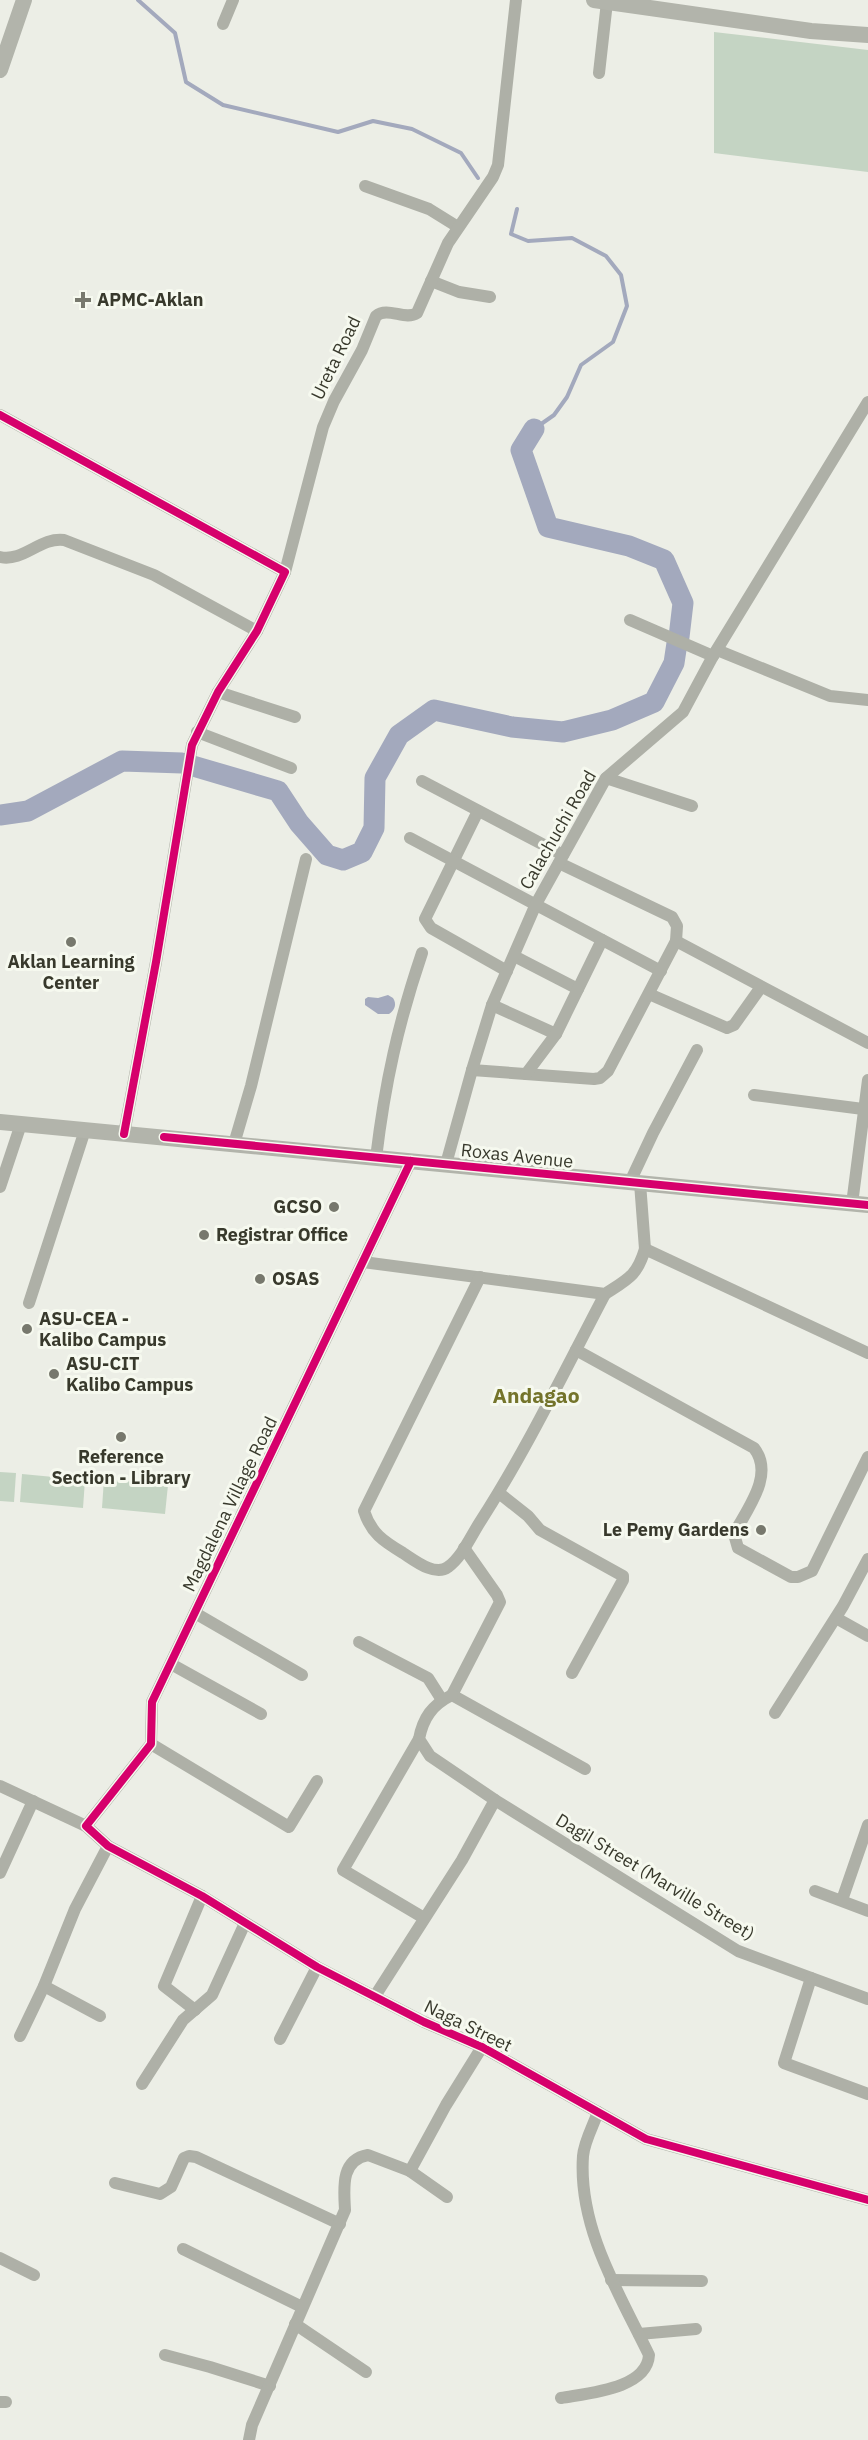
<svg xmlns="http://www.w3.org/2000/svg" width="868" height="2440" viewBox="0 0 868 2440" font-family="'IBM Plex Sans',sans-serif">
  <rect width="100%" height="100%" fill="#eceee6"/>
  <g fill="#c4d4c3">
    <path d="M 714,32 L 868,50 L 868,172 L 714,153 Z"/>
    <path d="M 0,1472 L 16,1473 L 14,1502 L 0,1501 Z"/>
    <path d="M 22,1474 L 85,1480 L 83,1508 L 20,1502 Z"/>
    <path d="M 104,1479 L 168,1485 L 165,1514 L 102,1508 Z"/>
  </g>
  <path fill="#a3a9bd" d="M 388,995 L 393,998 C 397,1004 395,1010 389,1014 L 378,1014 L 365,1005 L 365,999 L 368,997 L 378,998 Z"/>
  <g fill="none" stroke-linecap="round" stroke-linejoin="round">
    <g stroke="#a3a9bd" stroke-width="4">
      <path d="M 138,0 L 175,33 L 186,82 L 223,105 L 338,132 L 373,121 L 412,129 L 461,153 L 478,178"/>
      <path d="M 517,209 L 511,234 L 528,241 L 572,238 L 606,256 L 621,275 L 627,306 L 613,342 L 581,365 L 567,397 L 554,415 L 534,429"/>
    </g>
    <g stroke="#a3a9bd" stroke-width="21">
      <path d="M 534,429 L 521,450 L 548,527 L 629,546 L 664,560 L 683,603 L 679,637"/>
      <path d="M 193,766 L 278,791 L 299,823 L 327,855 L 343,860 L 362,852 L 374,828 L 375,778 L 399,735 L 434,710 L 512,727 L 563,732 L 612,720 L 654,702 L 674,663 L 677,643"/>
      <path d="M 0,815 L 28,811 L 122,761 L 182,763"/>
    </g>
    <g stroke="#aeb0a7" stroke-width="12">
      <path d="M 223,24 L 233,0"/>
      <path d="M 599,73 L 607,2"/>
      <path d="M 365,186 L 429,209 L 458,227"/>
      <path d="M 431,281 L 459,292 L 490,297"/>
      <path d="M 0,415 L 285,572 L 257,631 L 218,692 L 192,745 L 156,962 L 124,1134"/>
      <path d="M 0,557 C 24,562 40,537 64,540 L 154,575 L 257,631"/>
      <path d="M 285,572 L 323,427 L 334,401 L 362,350 L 376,316 C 388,306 405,321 417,313 L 448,243 L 493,177 L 498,165 L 516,0"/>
      <path d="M 630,620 L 713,656"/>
      <path d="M 717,650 L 830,696 L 868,700"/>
      <path d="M 218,692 L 295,717"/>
      <path d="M 197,732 L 291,768"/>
      <path d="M 606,778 L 692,806"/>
      <path d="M 422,781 L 563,855"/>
      <path d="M 478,811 L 425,919 L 431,928 L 507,971"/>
      <path d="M 410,838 L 661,971"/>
      <path d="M 676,941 L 868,1043"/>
      <path d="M 514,956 L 578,989"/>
      <path d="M 649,994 L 727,1028 L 734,1025 L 761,987"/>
      <path d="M 492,1005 L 556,1034"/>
      <path d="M 472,1070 L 594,1079 L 600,1078 L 608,1071 L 676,941 L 677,926 L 672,917 L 559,863"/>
      <path d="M 526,1074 L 556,1034 L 602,940"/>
      <path d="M 754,1095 L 863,1109"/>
      <path d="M 234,1144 L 251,1086 L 306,859"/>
      <path d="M 376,1158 C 385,1083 398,1024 422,953"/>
      <path d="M 411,1161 L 152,1702 L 151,1744 L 86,1826 L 108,1846 L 202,1896 L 317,1967 L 424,2022 L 482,2047 L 646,2139 L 868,2200"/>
      <path d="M 446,1164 L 472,1070 L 492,1005 L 536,904 L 606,778 L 683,712 L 713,656 L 868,402"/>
      <path d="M 630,1182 L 653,1133 L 697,1050"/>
      <path d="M 640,1183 L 645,1249"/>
      <path d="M 0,1187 L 21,1124"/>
      <path d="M 852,1204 L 868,1080"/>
      <path d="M 363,1262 L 605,1294 C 628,1279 637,1276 645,1249 L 868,1353"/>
      <path d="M 480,1277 L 364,1511 C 371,1533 383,1541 403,1553 C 414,1560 435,1577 448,1567 C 462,1557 471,1536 480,1522 C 527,1449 565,1370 605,1294"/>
      <path d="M 29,1303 L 85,1130"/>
      <path d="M 576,1350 L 754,1448 C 775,1475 747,1509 734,1534 L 738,1548 L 791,1577 L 798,1577 L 812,1571 L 868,1457"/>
      <path d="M 499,1493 L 528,1516 L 540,1530 L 623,1576 L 623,1580 L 572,1673"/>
      <path d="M 464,1548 L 497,1595 L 500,1602 L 452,1695 L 585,1769"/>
      <path d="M 195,1613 L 302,1675"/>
      <path d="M 836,1618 L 868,1636"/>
      <path d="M 359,1642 L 428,1678 L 442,1700"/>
      <path d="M 171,1664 L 261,1714"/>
      <path d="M 452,1695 C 432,1705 423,1718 419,1739 L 430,1756 L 495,1800 L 738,1951 L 868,1999"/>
      <path d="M 775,1713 L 843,1606 L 868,1559"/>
      <path d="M 419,1739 L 343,1870 L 424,1918"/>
      <path d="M 151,1744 L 289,1827 L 317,1781"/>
      <path d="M 0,1786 L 86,1826"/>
      <path d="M 0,1873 L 33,1801"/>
      <path d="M 815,1891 L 868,1911"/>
      <path d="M 842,1900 L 868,1825"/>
      <path d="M 811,1978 L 784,2063 L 868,2094"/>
      <path d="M 44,1986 L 100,2016"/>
      <path d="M 375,1996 L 462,1860 L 495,1800"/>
      <path d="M 195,2010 L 164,1986 L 202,1896"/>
      <path d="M 20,2036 L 44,1986 L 75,1909 L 108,1846"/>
      <path d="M 280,2039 L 317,1967"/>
      <path d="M 142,2084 L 183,2020 L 212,1995 L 245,1923"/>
      <path d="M 410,2171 L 447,2197"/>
      <path d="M 115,2183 L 160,2194 L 171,2187 L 184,2158 L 189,2156 L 196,2157 L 340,2224"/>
      <path d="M 183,2249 L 302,2307"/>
      <path d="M 0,2258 L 34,2275"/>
      <path d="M 611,2280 L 702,2281"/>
      <path d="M 295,2324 L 366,2372"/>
      <path d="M 639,2334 L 696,2329"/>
      <path d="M 165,2355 L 210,2367 L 270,2386"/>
      <path d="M 561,2398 C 588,2393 647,2389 649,2355 C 619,2293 578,2228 583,2156 C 584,2142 593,2126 598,2112"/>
      <path d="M 0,2402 L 6,2402"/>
      <path d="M 249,2440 L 252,2425 L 345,2210 C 344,2189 340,2160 368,2155 L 410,2171 L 446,2105 L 482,2047"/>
    </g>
    <g stroke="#b2b4ab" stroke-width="16">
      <path d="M 594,0 L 811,31 L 868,35"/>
      <path d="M 0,70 L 24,0"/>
      <path d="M 0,1122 L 868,1205"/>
    </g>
    <g stroke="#f6f9ef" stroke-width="11">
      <g id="cycleway">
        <path d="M 0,415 L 285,572 L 257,631 L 218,692 L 192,745 L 156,962 L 124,1134"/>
        <path d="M 164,1137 L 868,1205"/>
        <path d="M 411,1161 L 152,1702 L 151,1744 L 86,1826 L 108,1846 L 202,1896 L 317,1967 L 424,2022 L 482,2047 L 646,2139 L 868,2200"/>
      </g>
    </g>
    <use href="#cycleway" stroke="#d6006c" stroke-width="8"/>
  </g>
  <g fill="#77786d" stroke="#f6f9ef" stroke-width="2">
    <path d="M80 291h6v6h6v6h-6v6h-6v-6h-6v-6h6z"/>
    <circle cx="71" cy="942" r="6"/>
    <circle cx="334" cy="1207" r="6"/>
    <circle cx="204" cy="1235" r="6"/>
    <circle cx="260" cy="1279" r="6"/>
    <circle cx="27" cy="1329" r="6"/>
    <circle cx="54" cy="1374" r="6"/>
    <circle cx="121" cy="1437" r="6"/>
    <circle cx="761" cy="1530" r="6"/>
  </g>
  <g text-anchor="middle" stroke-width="6" stroke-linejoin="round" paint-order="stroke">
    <g font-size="18" font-weight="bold" fill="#38392c" stroke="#f6f9ef" text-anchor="start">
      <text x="97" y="306">APMC-Aklan</text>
      <text x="71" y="968" text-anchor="middle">Aklan Learning<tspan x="71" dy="21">Center</tspan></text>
      <text x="322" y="1213" text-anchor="end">GCSO</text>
      <text x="216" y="1241">Registrar Office</text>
      <text x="272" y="1285">OSAS</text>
      <text x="39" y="1325">ASU-CEA -<tspan x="39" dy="21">Kalibo Campus</tspan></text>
      <text x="66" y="1370">ASU-CIT<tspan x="66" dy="21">Kalibo Campus</tspan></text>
      <text x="121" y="1463" text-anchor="middle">Reference<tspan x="121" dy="21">Section - Library</tspan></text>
      <text x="749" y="1536" text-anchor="end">Le Pemy Gardens</text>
    </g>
    <g font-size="18" fill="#38392c" stroke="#f6f9ef">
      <text transform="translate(336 358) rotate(-64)" y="6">Ureta Road</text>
      <text transform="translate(558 830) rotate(-60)" y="6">Calachuchi Road</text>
      <text transform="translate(517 1156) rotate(6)" y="6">Roxas Avenue</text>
      <text transform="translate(230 1504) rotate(-64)" y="6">Magdalena Village Road</text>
      <text transform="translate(655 1877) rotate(31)" y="6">Dagil Street (Marville Street)</text>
      <text transform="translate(468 2026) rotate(26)" y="6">Naga Street</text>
    </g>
    <g font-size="21" font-weight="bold" fill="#74742b" stroke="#f6f9ef">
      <text x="536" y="1403">Andagao</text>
    </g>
  </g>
</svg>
